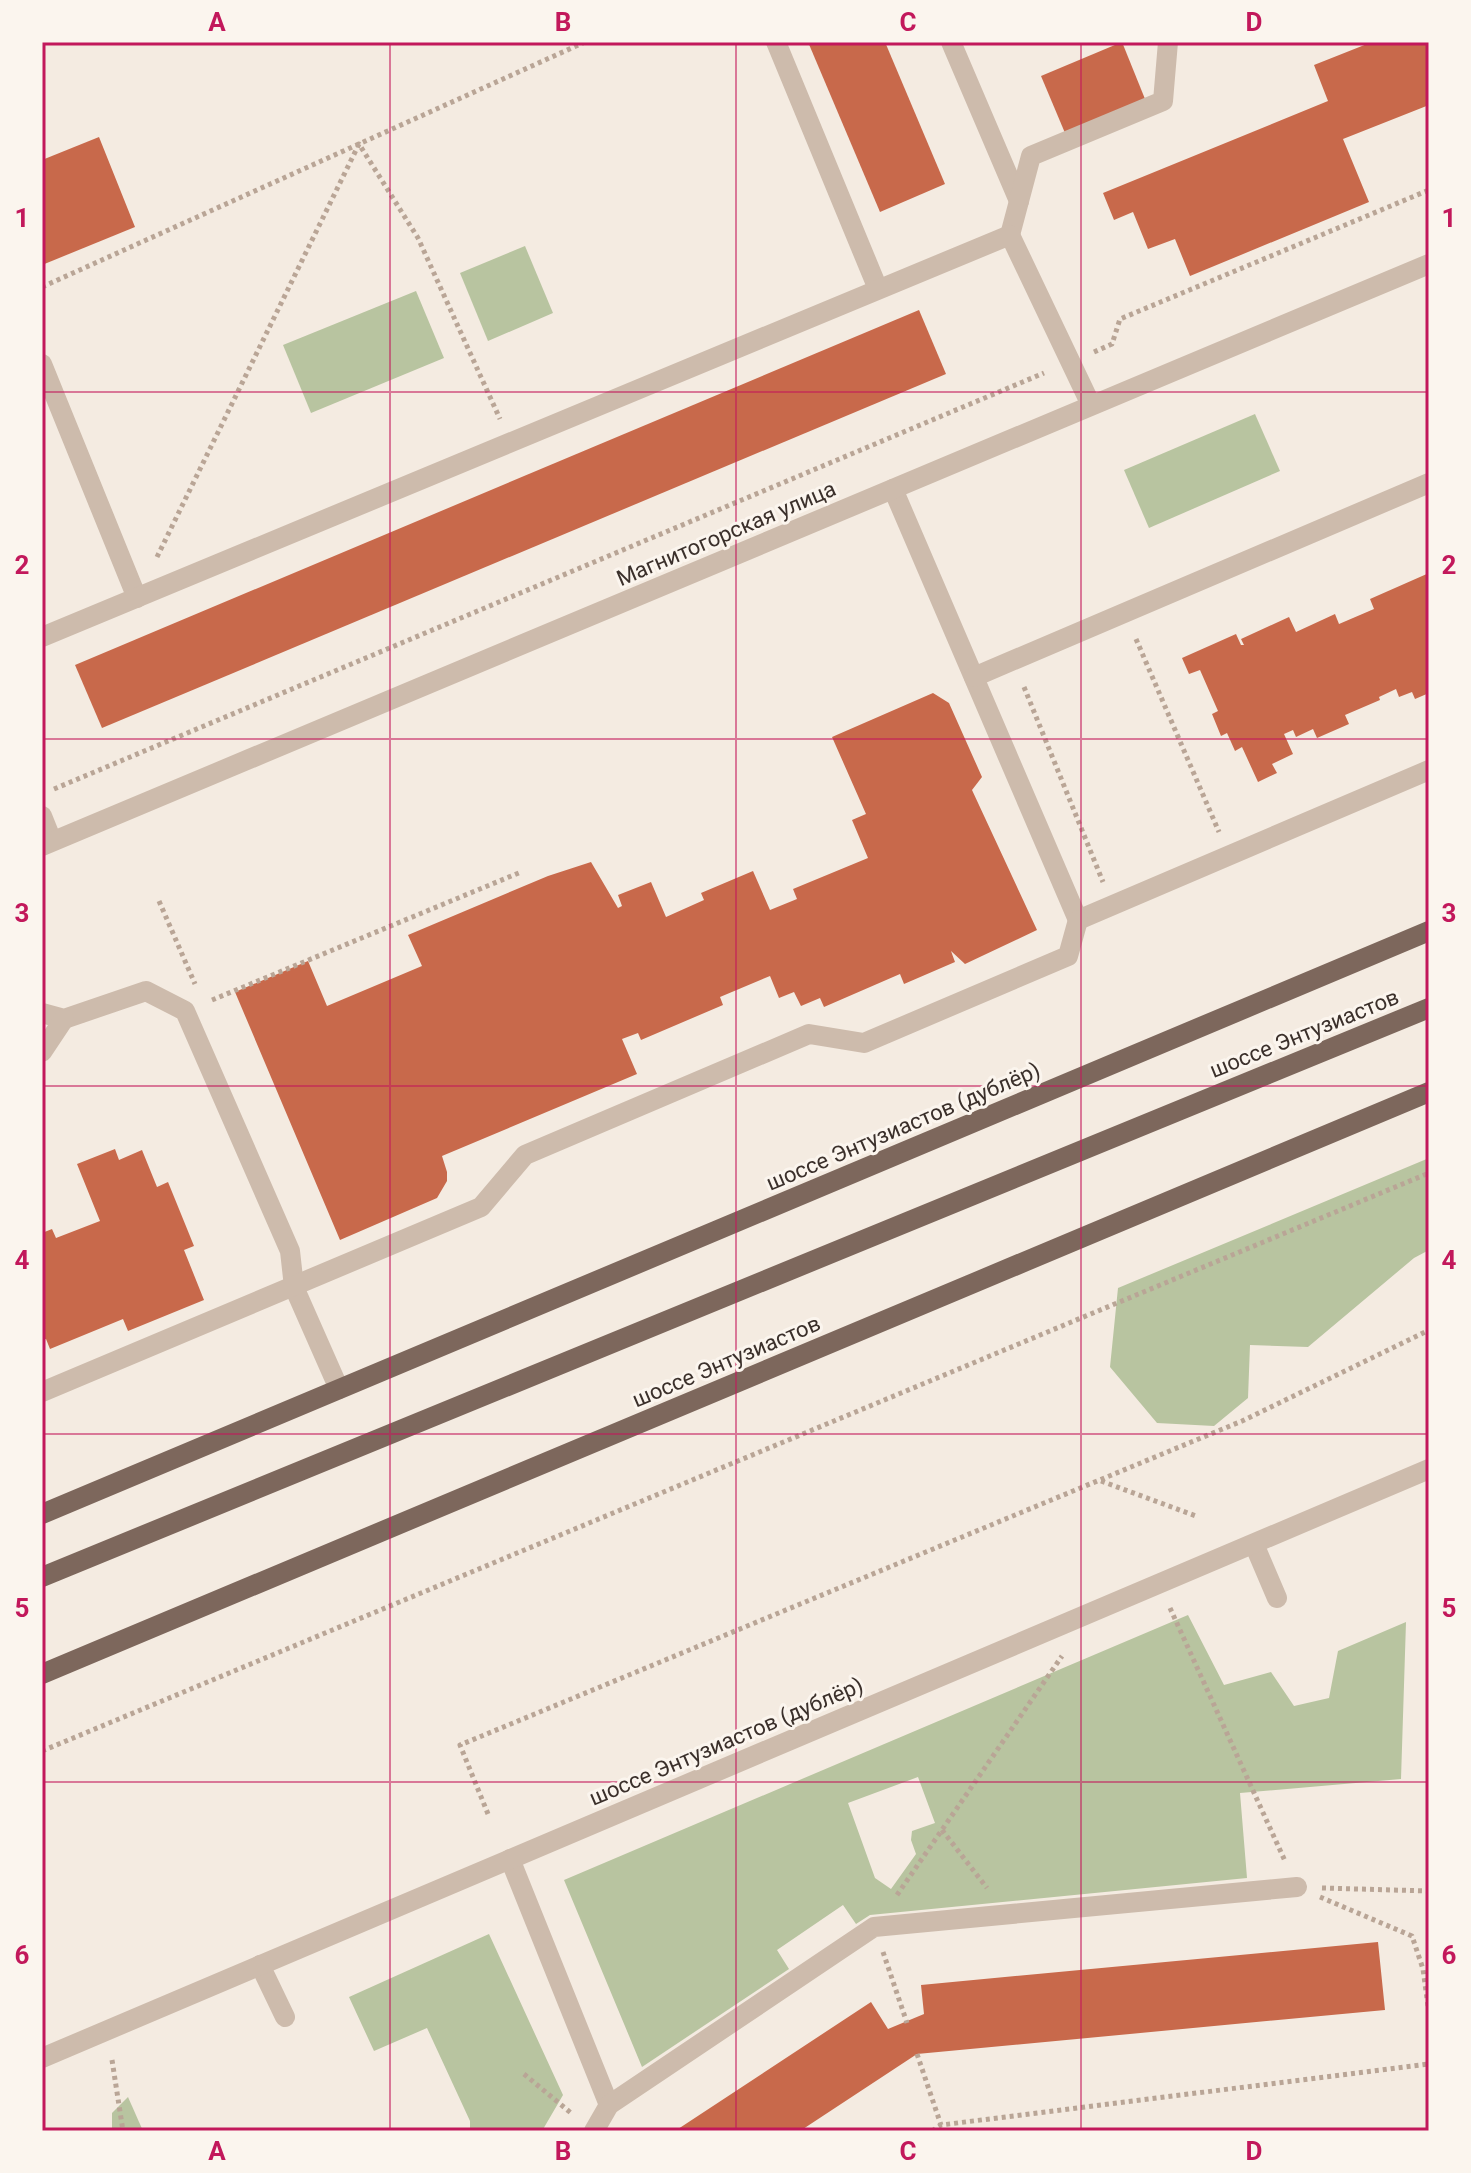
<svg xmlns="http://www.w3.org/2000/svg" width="1471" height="2173" viewBox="0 0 1471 2173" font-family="Roboto,sans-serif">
  <rect width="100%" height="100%" fill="#f4ebe1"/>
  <g fill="#b8c4a0" fill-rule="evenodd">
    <path d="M 525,246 L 553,313 L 488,341 L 460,273 Z"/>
    <path d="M 416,291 L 444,358 L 311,413 L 283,345 Z"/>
    <path d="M 1255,414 L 1280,471 L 1149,528 L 1124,470 Z"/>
    <path d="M 1429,1158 L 1429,1250 L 1414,1258 L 1308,1347 L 1250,1345 L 1248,1398 L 1214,1426 L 1157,1423 L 1110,1367 L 1118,1288 Z"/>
    <path d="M 1188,1615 L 1224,1685 L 1271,1672 L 1294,1706 L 1329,1698 L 1338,1651 L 1406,1622 L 1401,1779 L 1240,1793 L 1247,1878 L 870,1915 L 856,1924 L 843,1905 L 777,1950 L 789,1969 L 642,2067 L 564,1880 ZM 918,1777 L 935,1823 L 912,1831 L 911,1840 L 916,1854 L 891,1889 L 875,1878 L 848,1803 Z"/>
    <path d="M 489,1934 L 563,2095 L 542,2131 L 470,2131 L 470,2121 L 427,2028 L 374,2051 L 349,1997 Z"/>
    <path d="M 128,2097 L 143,2131 L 112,2131 L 112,2113 Z"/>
  </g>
  <g fill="#c8694b">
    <path d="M 808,42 L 885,42 L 945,184 L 880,212 Z"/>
    <path d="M 1122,42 L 1145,99 L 1065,133 L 1041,76 Z"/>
    <path d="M 1372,42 L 1429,42 L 1429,105 L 1343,139 L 1369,202 L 1190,276 L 1175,239 L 1148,249 L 1133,212 L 1114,220 L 1103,193 L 1328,101 L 1314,65 Z"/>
    <path d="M 99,137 L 135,227 L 42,265 L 42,160 Z"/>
    <path d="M 919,310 L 946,374 L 102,728 L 75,665 Z"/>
    <path d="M 1429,573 L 1429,693 L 1415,699 L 1412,692 L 1399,697 L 1396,689 L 1379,697 L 1380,700 L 1345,715 L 1349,724 L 1317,738 L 1313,729 L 1296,737 L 1293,730 L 1284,734 L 1293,754 L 1272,764 L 1277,773 L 1258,782 L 1242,747 L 1235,751 L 1227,733 L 1221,736 L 1212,714 L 1218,711 L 1200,670 L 1189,674 L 1182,658 L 1236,634 L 1241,645 L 1244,645 L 1241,639 L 1289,617 L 1296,632 L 1335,614 L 1339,624 L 1374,609 L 1370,599 Z"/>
    <path d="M 933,693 L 949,703 L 982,777 L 972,790 L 1037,930 L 965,964 L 951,951 L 955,962 L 904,984 L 900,974 L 824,1007 L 820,998 L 801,1006 L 794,992 L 779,998 L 770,976 L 720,997 L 723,1005 L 641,1040 L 638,1033 L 622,1039 L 637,1074 L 442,1156 L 447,1172 L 447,1181 L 437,1198 L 340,1240 L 235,992 L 308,961 L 327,1006 L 422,966 L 408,935 L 548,876 L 591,862 L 618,908 L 622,906 L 618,895 L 651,882 L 666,917 L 704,900 L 701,893 L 753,871 L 770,910 L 797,899 L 793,889 L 868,858 L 852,820 L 866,814 L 832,737 Z"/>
    <path d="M 115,1149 L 119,1160 L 142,1150 L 157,1187 L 168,1182 L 194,1246 L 184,1250 L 204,1300 L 128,1331 L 123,1319 L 50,1349 L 46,1339 L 42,1340 L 42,1233 L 52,1229 L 56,1238 L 100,1221 L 77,1164 Z"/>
    <path d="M 1378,1942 L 1385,2010 L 917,2054 L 800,2131 L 675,2131 L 871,2002 L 888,2029 L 924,2014 L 921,1985 Z"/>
  </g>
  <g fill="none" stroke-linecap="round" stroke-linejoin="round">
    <g stroke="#b9a596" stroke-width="5" stroke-dasharray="4 4" stroke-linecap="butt">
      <path d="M 42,287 L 585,42"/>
      <path d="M 1094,352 L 1112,344 L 1120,319 L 1429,190"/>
      <path d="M 157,557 L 359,144 L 418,238 L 500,419"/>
      <path d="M 1136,639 L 1219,832"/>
      <path d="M 1024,687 L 1103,882"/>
      <path d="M 54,789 L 1044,373"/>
      <path d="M 159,901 L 195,984"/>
      <path d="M 212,1000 L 521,872"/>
      <path d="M 1101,1481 L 1196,1516"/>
      <path d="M 1170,1608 L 1285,1861"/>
      <path d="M 42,1751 L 1429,1173"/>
      <path d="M 488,1814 L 460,1745 L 1242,1421 L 1429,1330"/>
      <path d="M 942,1830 L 987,1888"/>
      <path d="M 1322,1888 L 1429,1891"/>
      <path d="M 897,1895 L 1062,1656"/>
      <path d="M 1320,1897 L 1412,1936 L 1423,1969 L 1429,2013"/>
      <path d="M 883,1952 L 907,2023"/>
      <path d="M 917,2054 L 941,2125"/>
      <path d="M 112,2060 L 123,2131"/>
      <path d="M 524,2074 L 571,2113"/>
      <path d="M 932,2131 L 941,2125 L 1429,2064"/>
    </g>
    <g stroke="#cdbbac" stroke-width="20">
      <path d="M 776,42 L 878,289"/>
      <path d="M 951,42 L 1019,201"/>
      <path d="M 1010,235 L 1031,156 L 1163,101 L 1168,42"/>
      <path d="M 42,364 L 137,598"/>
      <path d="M 893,489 L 1078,920 L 1429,770"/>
      <path d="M 42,637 L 1010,235 L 1091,405"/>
      <path d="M 974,677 L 1429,483"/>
      <path d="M 42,816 L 52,841"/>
      <path d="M 42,846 L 1429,264"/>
      <path d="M 42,1013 L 64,1019 L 146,991 L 185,1011 L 290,1251 L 294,1287 L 339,1389"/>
      <path d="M 42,1052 L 64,1019"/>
      <path d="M 42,1392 L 481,1207 L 525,1155 L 809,1034 L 864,1043 L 1068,956 L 1078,920"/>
      <path d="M 1254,1544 L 1277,1598"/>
      <path d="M 510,1859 L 609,2105"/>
      <path d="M 260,1965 L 285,2017"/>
      <path d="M 42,2058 L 1429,1469"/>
      <path d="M 594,2131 L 609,2105 L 874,1927 L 1297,1887"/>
    </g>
    <g stroke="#7d675c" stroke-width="20">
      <path d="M 42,1514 L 1429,931"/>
      <path d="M 42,1577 L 1429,1008"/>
      <path d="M 42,1674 L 1429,1092"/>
    </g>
  </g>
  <path fill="none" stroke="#c2185b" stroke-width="2" stroke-opacity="0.55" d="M 390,42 L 390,2131M 736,42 L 736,2131M 1081,42 L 1081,2131M 42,392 L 1429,392M 42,739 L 1429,739M 42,1086 L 1429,1086M 42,1434 L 1429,1434M 42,1782 L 1429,1782"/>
  <g text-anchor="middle" stroke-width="6" stroke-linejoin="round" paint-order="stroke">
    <g font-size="22" fill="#3b302b" stroke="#fbf5ee">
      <text transform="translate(726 533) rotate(-23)" y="8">Магнитогорская улица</text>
      <text transform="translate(1304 1033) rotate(-22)" y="8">шоссе Энтузиастов</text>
      <text transform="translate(903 1126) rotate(-23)" y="8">шоссе Энтузиастов (дублёр)</text>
      <text transform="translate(726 1361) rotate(-23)" y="8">шоссе Энтузиастов</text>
      <text transform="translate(726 1741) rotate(-23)" y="8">шоссе Энтузиастов (дублёр)</text>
    </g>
  </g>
  <rect width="1471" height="2173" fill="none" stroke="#fbf5ee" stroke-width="88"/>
  <rect x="44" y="44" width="1383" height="2085" fill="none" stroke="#c2185b" stroke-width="3"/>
  <g font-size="26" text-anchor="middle" font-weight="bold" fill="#c2185b">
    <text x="217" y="31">A</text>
    <text x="563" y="31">B</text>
    <text x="908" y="31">C</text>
    <text x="1254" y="31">D</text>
    <text x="22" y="227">1</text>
    <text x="1449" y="227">1</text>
    <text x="22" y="574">2</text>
    <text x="1449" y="574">2</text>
    <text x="22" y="922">3</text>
    <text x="1449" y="922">3</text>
    <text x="22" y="1269">4</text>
    <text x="1449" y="1269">4</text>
    <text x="22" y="1617">5</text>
    <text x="1449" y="1617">5</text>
    <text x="22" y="1964">6</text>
    <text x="1449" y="1964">6</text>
    <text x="217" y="2160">A</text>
    <text x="563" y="2160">B</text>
    <text x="908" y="2160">C</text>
    <text x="1254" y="2160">D</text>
  </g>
</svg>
